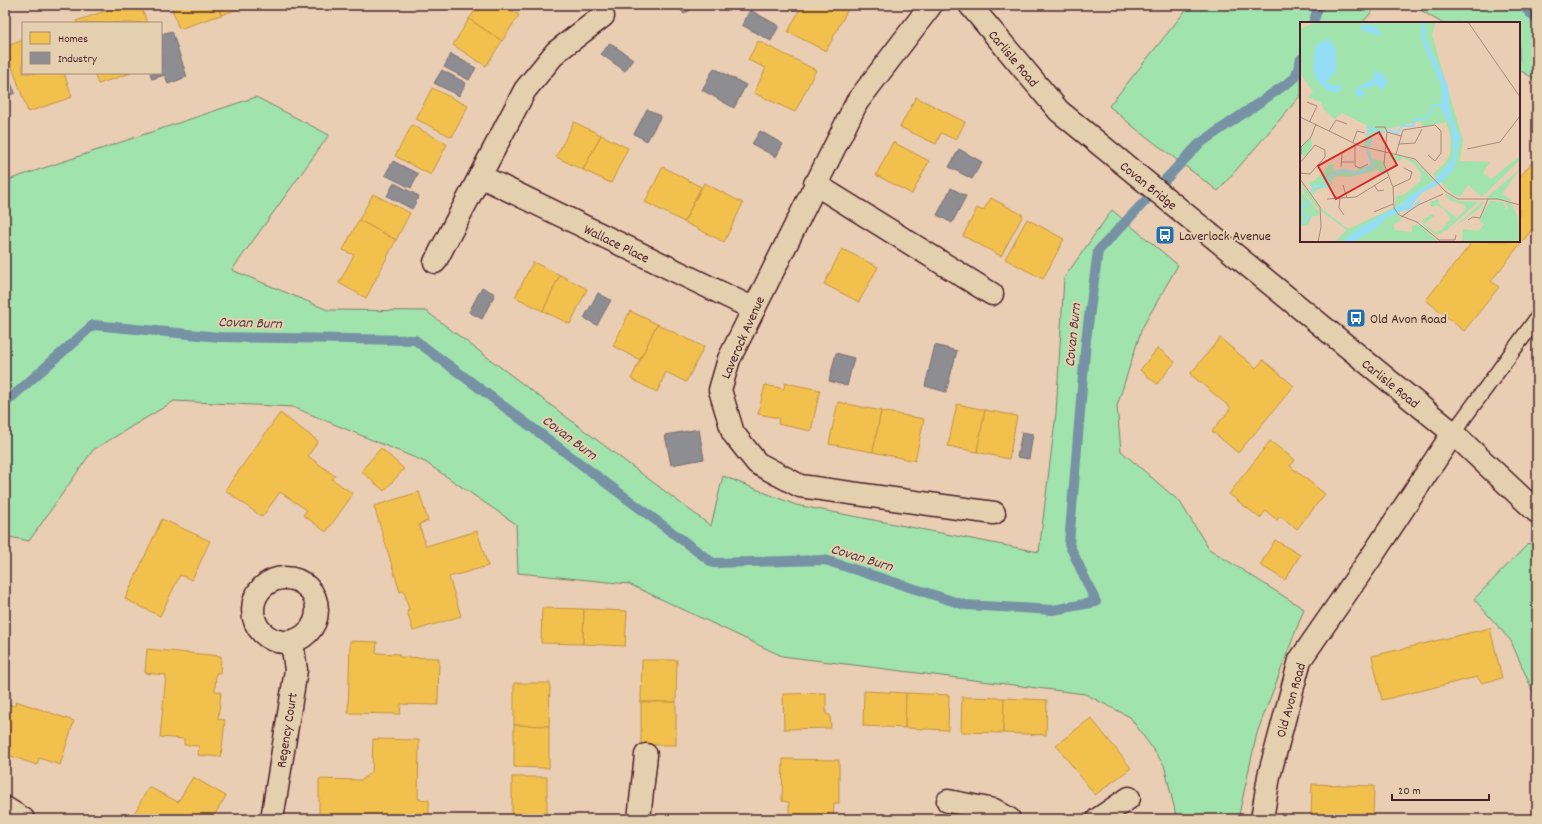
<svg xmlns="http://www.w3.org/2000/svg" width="1542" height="824" viewBox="0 0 1542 824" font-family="Dekko,sans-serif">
  <rect width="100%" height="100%" fill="#eaceb3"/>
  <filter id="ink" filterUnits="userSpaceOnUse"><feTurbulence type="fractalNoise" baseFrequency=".025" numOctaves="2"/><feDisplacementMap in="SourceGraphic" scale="8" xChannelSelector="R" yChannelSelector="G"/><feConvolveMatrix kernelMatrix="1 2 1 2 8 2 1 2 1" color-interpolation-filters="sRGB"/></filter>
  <g filter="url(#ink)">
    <g fill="#a1e3ad" stroke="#76816c">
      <path d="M 1190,5 L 1378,5 L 1362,23 L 1301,23 L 1301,95 L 1218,191 L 1135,128 L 1109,106 Z"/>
      <path d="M 1412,5 L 1537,5 L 1537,80 L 1519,70 L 1519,23 L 1442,23 Z"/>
      <path d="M 256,97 L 329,135 L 232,270 L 328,310 L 426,311 L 711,526 L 723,476 L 796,505 L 1039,552 L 1056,413 L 1064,278 L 1112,210 L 1178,265 L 1142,328 L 1117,406 L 1121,451 L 1180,502 L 1209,549 L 1304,609 L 1257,733 L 1238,819 L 1177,819 L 1164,765 L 1130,717 L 1085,694 L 782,656 L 629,584 L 518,573 L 516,524 L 425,462 L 293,407 L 174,401 L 93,450 L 29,541 L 5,536 L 5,181 Z"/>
      <path d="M 1529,543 L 1537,550 L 1537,701 L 1511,641 L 1474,599 Z"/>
    </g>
    <g fill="#f2c14e" stroke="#c09044">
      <path d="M 123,5 L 141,5 L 147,23 L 77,23 L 76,21 Z"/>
      <path d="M 171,5 L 218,5 L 221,15 L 179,29 Z"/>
      <path d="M 218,5 L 249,5 L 221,15 Z"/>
      <path d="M 479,5 L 503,5 L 519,15 L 502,41 L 469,19 Z"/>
      <path d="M 802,5 L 840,5 L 848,9 L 826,51 L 788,32 Z"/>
      <path d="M 469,19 L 502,41 L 486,66 L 453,45 Z"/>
      <path d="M 23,40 L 23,73 L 64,73 L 72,97 L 28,112 L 5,47 Z"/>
      <path d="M 758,41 L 816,70 L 795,112 L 754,93 L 766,68 L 748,60 Z"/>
      <path d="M 94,73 L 131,73 L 98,84 Z"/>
      <path d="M 432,88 L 468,106 L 452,137 L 416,119 Z"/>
      <path d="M 916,97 L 965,122 L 956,140 L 941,133 L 936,144 L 900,127 Z"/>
      <path d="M 574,122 L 601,135 L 583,170 L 556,157 Z"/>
      <path d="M 412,125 L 447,144 L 431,175 L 395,156 Z"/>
      <path d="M 601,135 L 628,148 L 611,183 L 583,170 Z"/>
      <path d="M 893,142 L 929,161 L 912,194 L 876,175 Z"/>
      <path d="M 1537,156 L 1537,223 L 1491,281 L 1499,287 L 1464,331 L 1426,300 L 1470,245 L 1465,241 L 1519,241 L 1519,178 Z"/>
      <path d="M 663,167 L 701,187 L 684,222 L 645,202 Z"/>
      <path d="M 704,183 L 743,203 L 724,242 L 684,222 Z"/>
      <path d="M 373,194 L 410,213 L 396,240 L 359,220 Z"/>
      <path d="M 991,198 L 1023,215 L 1001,256 L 963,236 L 977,208 L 983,211 Z"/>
      <path d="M 1027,219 L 1064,239 L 1043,279 L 1005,259 Z"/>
      <path d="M 359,220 L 396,240 L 366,298 L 339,283 L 354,255 L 343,250 Z"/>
      <path d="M 842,249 L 878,267 L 859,302 L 824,284 Z"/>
      <path d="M 533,262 L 560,275 L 543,311 L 515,297 Z"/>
      <path d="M 560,275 L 587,289 L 570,324 L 543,311 Z"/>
      <path d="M 630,311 L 657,324 L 640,360 L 613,346 Z"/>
      <path d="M 657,324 L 704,347 L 686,382 L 666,372 L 657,392 L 631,379 Z"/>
      <path d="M 1220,338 L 1256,368 L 1263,360 L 1294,386 L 1238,453 L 1212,431 L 1231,408 L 1190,374 Z"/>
      <path d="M 1158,348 L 1175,362 L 1157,384 L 1140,370 Z"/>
      <path d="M 785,383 L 820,390 L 811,431 L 778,424 L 779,418 L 758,414 L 765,385 L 784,389 Z"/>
      <path d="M 838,402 L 881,411 L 873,452 L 829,444 Z"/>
      <path d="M 957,404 L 985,410 L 977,452 L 948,446 Z"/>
      <path d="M 985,410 L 1017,416 L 1009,459 L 977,452 Z"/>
      <path d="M 881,411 L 924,419 L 915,461 L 873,452 Z"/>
      <path d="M 280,413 L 318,441 L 308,456 L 335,476 L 332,479 L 353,494 L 326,532 L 303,515 L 307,510 L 280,492 L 262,517 L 225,490 Z"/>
      <path d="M 1270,441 L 1295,460 L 1290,466 L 1325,494 L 1297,529 L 1280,516 L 1277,520 L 1266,511 L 1260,518 L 1229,494 Z"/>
      <path d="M 381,448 L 404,469 L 384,491 L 361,471 Z"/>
      <path d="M 419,492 L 428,521 L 419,524 L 426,546 L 477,531 L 488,566 L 449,577 L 461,616 L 413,631 L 407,611 L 409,610 L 404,591 L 400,592 L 374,506 Z"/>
      <path d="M 162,519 L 210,541 L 192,580 L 180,575 L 160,616 L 125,599 Z"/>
      <path d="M 1275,540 L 1300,555 L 1285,580 L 1260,565 Z"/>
      <path d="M 542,608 L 584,609 L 583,644 L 541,643 Z"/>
      <path d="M 584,609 L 627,611 L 625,646 L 583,644 Z"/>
      <path d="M 1490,628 L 1502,678 L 1482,683 L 1477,677 L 1382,700 L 1372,656 Z"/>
      <path d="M 350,641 L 377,642 L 376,653 L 399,654 L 399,657 L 439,658 L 438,705 L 401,704 L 400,714 L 348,713 Z"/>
      <path d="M 147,649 L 221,656 L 220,673 L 216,673 L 215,691 L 221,692 L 218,719 L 225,720 L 221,757 L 198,755 L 199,746 L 184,745 L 184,739 L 160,737 L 166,675 L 145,673 Z"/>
      <path d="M 642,660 L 677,660 L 676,702 L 641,702 Z"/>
      <path d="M 514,683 L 550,683 L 549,726 L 514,725 Z"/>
      <path d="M 864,691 L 906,693 L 905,728 L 863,726 Z"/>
      <path d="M 826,693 L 826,714 L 830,715 L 831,728 L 784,729 L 783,694 Z"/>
      <path d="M 906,693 L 949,695 L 948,730 L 905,728 Z"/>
      <path d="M 962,697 L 1004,698 L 1003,733 L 961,732 Z"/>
      <path d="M 1004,698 L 1047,700 L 1046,735 L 1003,733 Z"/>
      <path d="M 16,701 L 74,721 L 60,765 L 39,758 L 37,765 L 5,754 L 5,703 L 15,706 Z"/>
      <rect x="641" y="702" width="35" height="43"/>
      <path d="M 1091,718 L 1131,768 L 1095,795 L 1056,745 Z"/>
      <path d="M 514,725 L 549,726 L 549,768 L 514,767 Z"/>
      <path d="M 373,739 L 419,740 L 418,799 L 429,800 L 429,819 L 319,819 L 319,779 L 362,780 L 372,771 Z"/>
      <path d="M 783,759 L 839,760 L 839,803 L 834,803 L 833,819 L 789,819 L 789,802 L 782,801 Z"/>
      <path d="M 193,777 L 226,796 L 212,819 L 131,819 L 149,787 L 178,802 Z"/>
      <rect x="512" y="777" width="35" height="42"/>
      <path d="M 1312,784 L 1374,786 L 1373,819 L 1311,819 Z"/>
    </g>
    <g fill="#8d8d92" stroke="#796c73">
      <path d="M 677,5 L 697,5 L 684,14 Z"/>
      <path d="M 750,10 L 779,26 L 771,41 L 742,25 Z"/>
      <path d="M 172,31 L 187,77 L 168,84 L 165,75 L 152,79 L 150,73 L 161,73 L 161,52 L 162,52 L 161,34 Z"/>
      <path d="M 610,43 L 633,59 L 625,71 L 601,54 Z"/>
      <path d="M 451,54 L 476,68 L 469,80 L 444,67 Z"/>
      <path d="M 5,67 L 15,93 L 5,97 Z"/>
      <path d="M 714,68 L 746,85 L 734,108 L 702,90 Z"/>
      <path d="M 442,70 L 466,83 L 459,96 L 434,83 Z"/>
      <path d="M 647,109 L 661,116 L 647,141 L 634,134 Z"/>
      <path d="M 760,131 L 783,144 L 776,157 L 752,144 Z"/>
      <path d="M 959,149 L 982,162 L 972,179 L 949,167 Z"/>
      <path d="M 393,161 L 418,174 L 411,188 L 385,175 Z"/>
      <path d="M 394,183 L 419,196 L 412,209 L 387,196 Z"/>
      <path d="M 951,188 L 966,196 L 952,223 L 937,215 Z"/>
      <path d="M 482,287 L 495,294 L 482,319 L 469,312 Z"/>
      <path d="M 598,293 L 611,300 L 597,325 L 584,318 Z"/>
      <path d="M 935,345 L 957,351 L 946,392 L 925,386 Z"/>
      <path d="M 836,353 L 854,358 L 847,386 L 829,381 Z"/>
      <path d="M 699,429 L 704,459 L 671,465 L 665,435 Z"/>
      <path d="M 1022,432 L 1033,434 L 1029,459 L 1017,457 Z"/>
    </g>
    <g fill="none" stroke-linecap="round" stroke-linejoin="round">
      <g stroke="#7692a4" stroke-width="10">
        <path d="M 1522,5 L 1537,20"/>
        <path d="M 1313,23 L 1319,5"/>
        <path d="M 5,403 L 93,325 L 220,337 L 415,340 L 713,563 L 825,560 L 965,605 L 1053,610 L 1096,602 L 1069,544 L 1086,340 L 1098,251 L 1199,144 L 1295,78 L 1301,59"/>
      </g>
      <g stroke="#4a1f2b" stroke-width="17">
        <path id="lane" d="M 1453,433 L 1537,318"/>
      </g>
      <g stroke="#4a1f2b" stroke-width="25">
        <g id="street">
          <path d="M 931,5 L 857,102 L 729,359 L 720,390 L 733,433 L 757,463 L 800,486 L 994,513"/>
          <path d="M 480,176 L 754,309"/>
          <path d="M 815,184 L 992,294"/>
          <path d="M 435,262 L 525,90 L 556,52 L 603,16"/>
          <circle cx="285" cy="610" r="32"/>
          <path d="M 948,801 L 994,810 L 1009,819"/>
          <path d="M 5,808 L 23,819"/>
          <path d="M 272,819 L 296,670 L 292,642"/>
          <path d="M 639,819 L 646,755"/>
          <path d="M 1098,819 L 1129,798"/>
          <path d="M 1262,819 L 1269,776 L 1300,660 L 1374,553 L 1453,433"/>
        </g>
      </g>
      <g stroke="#4a1f2b" stroke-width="25">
        <path id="primary" d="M 970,5 L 1059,111 L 1453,433 L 1537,512"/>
      </g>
      <use href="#lane" stroke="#e4d0ae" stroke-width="14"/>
      <use href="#street" stroke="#e4d0ae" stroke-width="22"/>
      <use href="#primary" stroke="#e4d0ae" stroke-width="22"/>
    </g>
  </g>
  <defs>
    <g id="bus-square" transform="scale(1)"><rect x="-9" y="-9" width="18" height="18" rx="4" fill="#1f6fb2" stroke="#e4d0ae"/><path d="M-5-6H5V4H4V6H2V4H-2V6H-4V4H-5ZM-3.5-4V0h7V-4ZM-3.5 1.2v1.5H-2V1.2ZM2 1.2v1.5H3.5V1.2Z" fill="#fff"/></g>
  </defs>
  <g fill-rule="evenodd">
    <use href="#bus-square" x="1165" y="235"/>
    <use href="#bus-square" x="1356" y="318"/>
  </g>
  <g text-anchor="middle" stroke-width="4" stroke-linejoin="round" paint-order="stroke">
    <g font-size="14" fill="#4a1f2b" stroke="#e4d0ae">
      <text transform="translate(1014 58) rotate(50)" y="5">Carlisle Road</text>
      <text transform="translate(1149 185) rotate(39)" y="5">Covan Bridge</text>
      <text transform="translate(617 243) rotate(26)" y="5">Wallace Place</text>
      <text transform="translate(742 337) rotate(-66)" y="5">Laverock Avenue</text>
      <text transform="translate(1391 383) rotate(39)" y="5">Carlisle Road</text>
      <text transform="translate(1290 700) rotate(-74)" y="5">Old Avon Road</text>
      <text transform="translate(286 730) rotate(-81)" y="5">Regency Court</text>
    </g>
    <g font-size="14" fill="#4a1f2b" stroke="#e4d0ae" text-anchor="start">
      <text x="1179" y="240">Laverlock Avenue</text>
      <text x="1370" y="323">Old Avon Road</text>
    </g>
    <g font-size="15" font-style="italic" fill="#553c49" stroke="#e4d0ae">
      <text transform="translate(250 322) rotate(2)" y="5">Covan Burn</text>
      <text transform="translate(1072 335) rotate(-84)" y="5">Covan Burn</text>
      <text transform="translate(570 437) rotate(37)" y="5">Covan Burn</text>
      <text transform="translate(862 557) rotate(17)" y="5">Covan Burn</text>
    </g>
  </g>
  <g transform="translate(1300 22)">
    <rect width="220" height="220" fill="#eaceb3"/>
    <path d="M 16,0 L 136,0 L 132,13 L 163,118 L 160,139 L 190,140 L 183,151 L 191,157 L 220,134 L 220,138 L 182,175 L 168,163 L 160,175 L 151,171 L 133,152 L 145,141 L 150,132 L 151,116 L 146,100 L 122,105 L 121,99 L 82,108 L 81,113 L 73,113 L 70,125 L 64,124 L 68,104 L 42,91 L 35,97 L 24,88 L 21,80 L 7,75 L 13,70 L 0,51 L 0,7 ZM 11,115 L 12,123 L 10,129 L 6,134 L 1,133 L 1,125 ZM 66,128 L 70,129 L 72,137 L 83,139 L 86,153 L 78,148 L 51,155 L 38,154 L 33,156 L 31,165 L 18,167 L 12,173 L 10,171 L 12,166 L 8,160 L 14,159 L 30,142 L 34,142 L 33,150 L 41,147 L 57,149 L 57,147 L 71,143 ZM 90,132 L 114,138 L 134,158 L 95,186 L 96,174 L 103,173 L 120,160 L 121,151 L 113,141 L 103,136 L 97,140 L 89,135 ZM 220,147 L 202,172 L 213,179 L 186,176 ZM 0,158 L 19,185 L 19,187 L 5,172 ZM 0,167 L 19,190 L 19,194 L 12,194 L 8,203 L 4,204 L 0,204 ZM 147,172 L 159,179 L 178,180 L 147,208 L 136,213 L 123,203 L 122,198 L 133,192 L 134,194 L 124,202 L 135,210 L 141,208 L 151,197 L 144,187 L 137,183 L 132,185 L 129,181 L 138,177 L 140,183 L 157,196 L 166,187 L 165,183 L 151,179 L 145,173 ZM 185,179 L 180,186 L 152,207 L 182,180 ZM 190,179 L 203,180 L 206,188 L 208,185 L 204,181 L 211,181 L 218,196 L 219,220 L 34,220 L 47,208 L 21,189 L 21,186 L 48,207 L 93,186 L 102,198 L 94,202 L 94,208 L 112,210 L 112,204 L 119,202 L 139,220 L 162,219 L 163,207 L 178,209 L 181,206 L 184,202 L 179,198 Z" fill="#a1e3ad"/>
    <path d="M 121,0 L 125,0 L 126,18 L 148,64 L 150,90 L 160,116 L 155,144 L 150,152 L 136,164 L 122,171 L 108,187 L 86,196 L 78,205 L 53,220 L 42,220 L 56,208 L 103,181 L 109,174 L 133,160 L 154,135 L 151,103 L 139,85 L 142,78 L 141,63 L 122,19 ZM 61,3 L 76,4 L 82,14 L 61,8 ZM 29,17 L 36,28 L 36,49 L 27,60 L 34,64 L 41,63 L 41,70 L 30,70 L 23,64 L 16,57 L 13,48 L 15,23 ZM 74,48 L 85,54 L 88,61 L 81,69 L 80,65 L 73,63 L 69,67 L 66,65 L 61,67 L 65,71 L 62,75 L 56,75 L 56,67 L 75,55 Z" fill="#94def5"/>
    <path fill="none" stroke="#94def5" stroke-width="2" d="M 88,108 L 97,111 L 102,104 L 113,104 L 115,97 L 125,97 L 134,83 L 139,83M 68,124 L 71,119 L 68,105 L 81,111 L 85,109M 11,170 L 14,164 L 26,164 L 28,155 L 42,148 L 58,151 L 73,145 L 67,127M 0,185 L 7,183 L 8,178M 0,187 L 8,196 L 5,200 L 0,199M 107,189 L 120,179"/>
    <path fill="none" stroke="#aa887d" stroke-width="1" d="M 168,0 L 220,75M 7,80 L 17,84 L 10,99M 0,95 L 60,124 L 115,137 L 146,170 L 158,177 L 198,177 L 220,183M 75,105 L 85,105 L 87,110 L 101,114M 29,109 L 36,98 L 47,102M 87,110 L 84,142 L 93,165 L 94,186 L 99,193 L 117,200 L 139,218 L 155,218 L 156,213M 53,120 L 57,109 L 65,111M 55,122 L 55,144 L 60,146 L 68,142M 99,122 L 115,121 L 122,107M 167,127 L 200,120 L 220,94M 1,132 L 1,125 L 11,115 L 16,102M 96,132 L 103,108 L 135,103 L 141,109 L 141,131 L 135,139 L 128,133M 41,140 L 54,140M 0,141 L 15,123 L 25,128 L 25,135 L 10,152 L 0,151M 41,145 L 42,131M 0,157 L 20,185 L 21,205 L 18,220M 43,163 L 47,176M 74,163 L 78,169 L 84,168M 93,165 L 110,157 L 112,150 L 104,146M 40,176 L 39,186 L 44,193M 27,177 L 56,175 L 88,155M 74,190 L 93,182M 101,195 L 118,183 L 143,172M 168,198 L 173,195 L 180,196 L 188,177"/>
    <path fill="#d62828" fill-opacity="0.15" stroke="#d62828" stroke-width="2" d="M 79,110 L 97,143 L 36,177 L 18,144 Z"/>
    <rect width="220" height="220" fill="none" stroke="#4a1f2b" stroke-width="2"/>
  </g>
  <rect width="1542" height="824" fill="none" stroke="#e4d0ae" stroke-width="20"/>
  <rect x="10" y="10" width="1522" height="804" fill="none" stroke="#4a1f2b" stroke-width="1.5" filter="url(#ink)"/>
  <rect x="22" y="22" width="140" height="52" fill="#e4d0ae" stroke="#a6897a"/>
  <rect x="30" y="32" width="20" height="12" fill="#f2c14e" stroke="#a6897a"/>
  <text x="58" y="42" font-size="12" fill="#4a1f2b">Homes</text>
  <rect x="30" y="52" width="20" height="12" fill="#8d8d92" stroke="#a6897a"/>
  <text x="58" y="62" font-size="12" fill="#4a1f2b">Industry</text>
  <path d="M1392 794v6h97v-6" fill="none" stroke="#4a1f2b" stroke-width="2"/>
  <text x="1398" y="794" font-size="12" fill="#4a1f2b" stroke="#e4d0ae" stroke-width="3" paint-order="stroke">20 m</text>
</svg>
